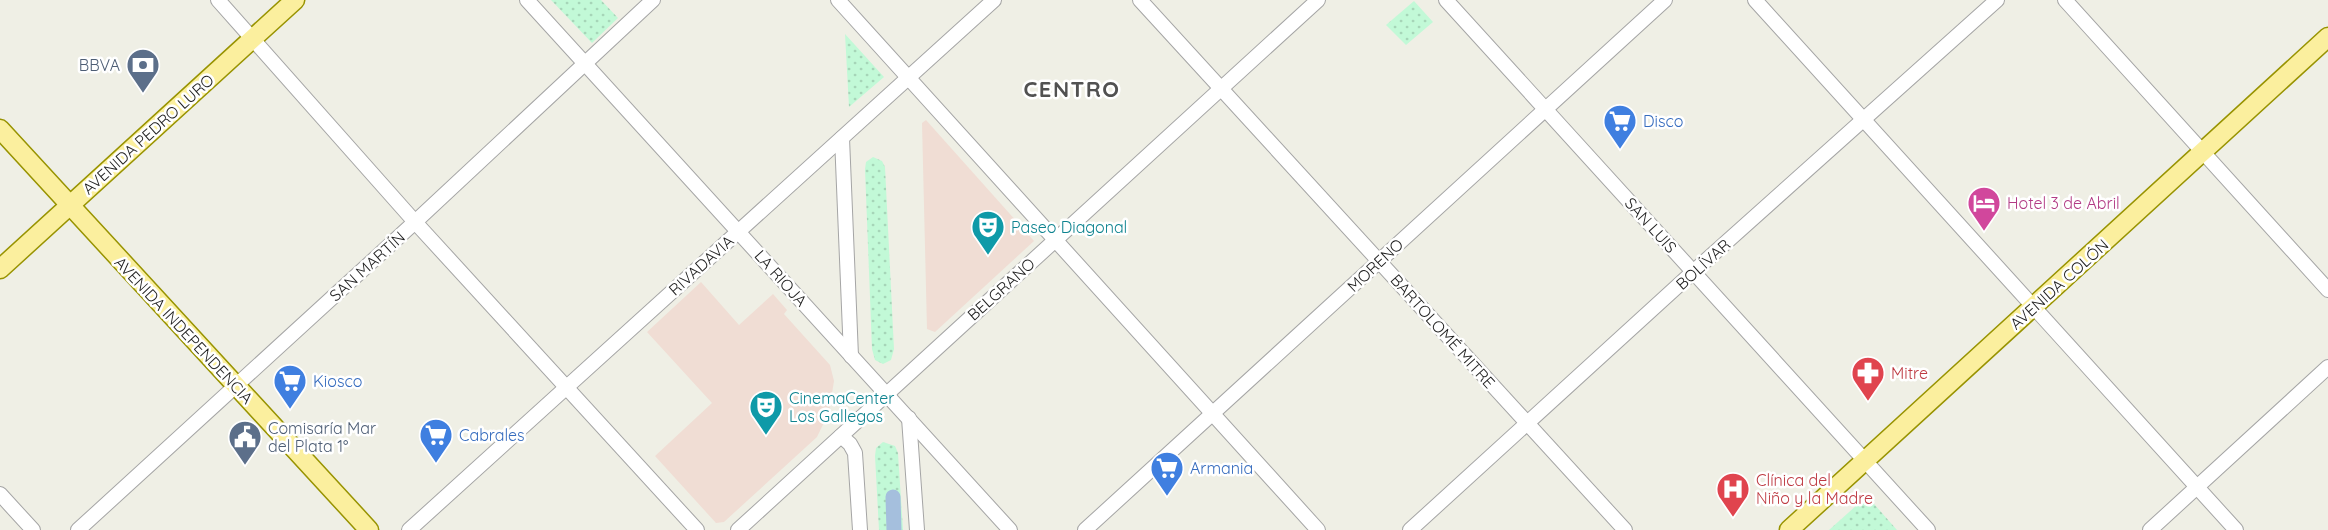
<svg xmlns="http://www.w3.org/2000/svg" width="2328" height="530" viewBox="0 0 2328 530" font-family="Quicksand,sans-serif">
  <defs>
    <pattern id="park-dots" width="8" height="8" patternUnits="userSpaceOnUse" patternTransform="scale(1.5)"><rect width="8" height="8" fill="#c2f9d7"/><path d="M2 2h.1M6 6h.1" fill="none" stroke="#a6d5b8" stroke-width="1.8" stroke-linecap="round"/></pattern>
  </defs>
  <rect width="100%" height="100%" fill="#efefe5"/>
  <g fill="#f0ddd4">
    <path d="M 926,120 L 1034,241 L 935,332 L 927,329 L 922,123 Z"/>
    <path d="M 701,282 L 739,325 L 773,294 L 787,310 L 784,314 L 830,365 L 834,381 L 829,412 L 817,437 L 724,522 L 716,523 L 655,456 L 712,403 L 647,332 Z"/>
  </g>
  <g fill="url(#park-dots)">
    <path d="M 551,0 L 601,0 L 618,18 L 592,43 Z"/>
    <path d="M 1414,1 L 1433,22 L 1406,45 L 1386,25 Z"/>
    <path d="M 845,34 L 884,77 L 849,107 Z"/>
    <path d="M 873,157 L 882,161 L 885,167 L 894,349 L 891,360 L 883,364 L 875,360 L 872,349 L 865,169 L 866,162 Z"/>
    <path d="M 883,442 L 895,446 L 898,453 L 903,530 L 879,530 L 875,456 L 876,448 Z"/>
    <path d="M 1867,496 L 1897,530 L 1829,530 Z"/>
  </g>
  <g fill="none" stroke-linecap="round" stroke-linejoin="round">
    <path stroke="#a5bfdd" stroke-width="15" d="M 893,497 L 894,530"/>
    <g stroke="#a5a5a5" stroke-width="16">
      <g id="minor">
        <path d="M 218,0 L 415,222 L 697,530"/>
        <path d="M 527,0 L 1010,530"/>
        <path d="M 838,0 L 1318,530"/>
        <path d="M 1140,0 L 1625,530"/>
        <path d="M 1446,0 L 1928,530"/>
        <path d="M 1755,0 L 2236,530"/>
        <path d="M 2065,0 L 2328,290"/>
        <path d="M 842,138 L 851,356"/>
        <path d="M 909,418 L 917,530"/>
        <path d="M 841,436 L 850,444 L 855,453 L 860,530"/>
        <path d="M 0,494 L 33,530"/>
        <path d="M 78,530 L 415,222 L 653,0"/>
        <path d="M 409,530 L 994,0"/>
        <path d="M 738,530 L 1318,0"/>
        <path d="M 1085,530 L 1665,0"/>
        <path d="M 1410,530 L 1693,272 L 1997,0"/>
        <path d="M 2150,530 L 2328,367"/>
      </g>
    </g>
    <g stroke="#989301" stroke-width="21">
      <g id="major">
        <path d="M 0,129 L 369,530"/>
        <path d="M 0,269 L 295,0"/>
        <path d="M 1789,530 L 2328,37"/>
      </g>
    </g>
    <use href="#minor" stroke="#fff" stroke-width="14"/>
    <use href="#major" stroke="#fbef9e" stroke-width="18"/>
  </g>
  <defs>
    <g id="bank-pin" transform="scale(1.725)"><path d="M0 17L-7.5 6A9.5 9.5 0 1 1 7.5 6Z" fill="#5c6f8a" stroke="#fff"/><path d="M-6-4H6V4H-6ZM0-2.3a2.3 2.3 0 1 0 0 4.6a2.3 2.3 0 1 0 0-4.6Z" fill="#fff"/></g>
    <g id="supermarket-pin" transform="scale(1.725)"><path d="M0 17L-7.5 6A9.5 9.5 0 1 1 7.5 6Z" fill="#3f7fe0" stroke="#fff"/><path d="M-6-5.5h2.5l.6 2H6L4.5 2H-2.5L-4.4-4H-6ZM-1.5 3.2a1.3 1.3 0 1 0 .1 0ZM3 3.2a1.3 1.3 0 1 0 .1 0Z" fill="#fff"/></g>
    <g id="hotel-pin" transform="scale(1.725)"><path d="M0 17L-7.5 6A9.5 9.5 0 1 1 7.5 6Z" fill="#d1479c" stroke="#fff"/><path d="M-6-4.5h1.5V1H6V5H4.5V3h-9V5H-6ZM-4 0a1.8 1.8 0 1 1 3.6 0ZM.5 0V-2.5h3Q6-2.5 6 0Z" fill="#fff"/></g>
    <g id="theatre-pin" transform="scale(1.725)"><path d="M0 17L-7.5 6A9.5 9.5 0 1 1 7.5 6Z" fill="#0f9aa8" stroke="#fff"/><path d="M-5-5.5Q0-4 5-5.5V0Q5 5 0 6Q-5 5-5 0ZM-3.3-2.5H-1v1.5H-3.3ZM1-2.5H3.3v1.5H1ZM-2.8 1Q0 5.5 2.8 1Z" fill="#fff"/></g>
    <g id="pharmacy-pin" transform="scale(1.725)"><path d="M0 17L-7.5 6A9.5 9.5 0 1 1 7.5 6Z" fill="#e0444e" stroke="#fff"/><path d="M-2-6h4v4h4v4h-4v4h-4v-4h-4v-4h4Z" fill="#fff"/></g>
    <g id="civic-pin" transform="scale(1.725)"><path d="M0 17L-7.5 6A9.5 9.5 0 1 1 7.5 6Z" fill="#5c6f8a" stroke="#fff"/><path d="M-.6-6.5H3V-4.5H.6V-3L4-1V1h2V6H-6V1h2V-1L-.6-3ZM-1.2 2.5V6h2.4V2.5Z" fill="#fff"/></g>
    <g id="hospital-pin" transform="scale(1.725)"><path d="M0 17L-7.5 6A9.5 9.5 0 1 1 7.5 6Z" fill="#e0444e" stroke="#fff"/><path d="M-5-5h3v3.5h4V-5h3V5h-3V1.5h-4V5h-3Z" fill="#fff"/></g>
  </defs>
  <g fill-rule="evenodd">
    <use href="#bank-pin" x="143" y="65"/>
    <use href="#supermarket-pin" x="1620" y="121"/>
    <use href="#hotel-pin" x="1984" y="203"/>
    <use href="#theatre-pin" x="988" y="227"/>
    <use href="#pharmacy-pin" x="1868" y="373"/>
    <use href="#supermarket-pin" x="290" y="381"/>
    <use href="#theatre-pin" x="766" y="407"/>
    <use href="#supermarket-pin" x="436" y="435"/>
    <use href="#civic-pin" x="245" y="437"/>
    <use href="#supermarket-pin" x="1167" y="468"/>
    <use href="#hospital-pin" x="1733" y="489"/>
  </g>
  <g text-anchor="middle" stroke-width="5" stroke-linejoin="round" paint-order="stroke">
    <g font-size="16" fill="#4e5e75" stroke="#fff" text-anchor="end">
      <text x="120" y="71">BBVA</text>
      <text x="268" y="434" text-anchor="start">Comisaría Mar<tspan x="268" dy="18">del Plata 1°</tspan></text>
    </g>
    <g font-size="16" fill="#366cbe" stroke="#fff" text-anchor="start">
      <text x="1643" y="127">Disco</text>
      <text x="313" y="387">Kiosco</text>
      <text x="459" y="441">Cabrales</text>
      <text x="1190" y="474">Armania</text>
    </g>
    <g font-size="16" fill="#1e1e1e" stroke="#fff">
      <text transform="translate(148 134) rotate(-42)" y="6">AVENIDA PEDRO LURO</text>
      <text transform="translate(1651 225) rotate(48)" y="6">SAN LUIS</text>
      <text transform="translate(1703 264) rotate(-42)" y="6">BOLÍVAR</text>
      <text transform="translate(701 265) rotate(-42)" y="6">RIVADAVIA</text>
      <text transform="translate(1375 265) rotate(-43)" y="6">MORENO</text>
      <text transform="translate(367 266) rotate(-42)" y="6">SAN MARTÍN</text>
      <text transform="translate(781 278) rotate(48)" y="6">LA RIOJA</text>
      <text transform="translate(2059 284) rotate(-42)" y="6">AVENIDA COLÓN</text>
      <text transform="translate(1001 289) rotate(-42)" y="6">BELGRANO</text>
      <text transform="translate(184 330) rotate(47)" y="6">AVENIDA INDEPENDENCIA</text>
      <text transform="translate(1443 331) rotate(48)" y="6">BARTOLOMÉ MITRE</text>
    </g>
    <g font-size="16" fill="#b23c85" stroke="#fff" text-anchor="start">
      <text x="2007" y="209">Hotel 3 de Abril</text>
    </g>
    <g font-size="16" fill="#0d838f" stroke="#fff" text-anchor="start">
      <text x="1011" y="233">Paseo Diagonal</text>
      <text x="789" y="404">CinemaCenter<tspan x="789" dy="18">Los Gallegos</tspan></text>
    </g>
    <g font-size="16" fill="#be3a42" stroke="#fff" text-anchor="start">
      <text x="1891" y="379">Mitre</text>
      <text x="1756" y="486">Clínica del<tspan x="1756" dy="18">Niño y la Madre</tspan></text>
    </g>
    <g font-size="22" font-weight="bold" letter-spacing="1.5" fill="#515151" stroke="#fff">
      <text x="1072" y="97">CENTRO</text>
    </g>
  </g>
</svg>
